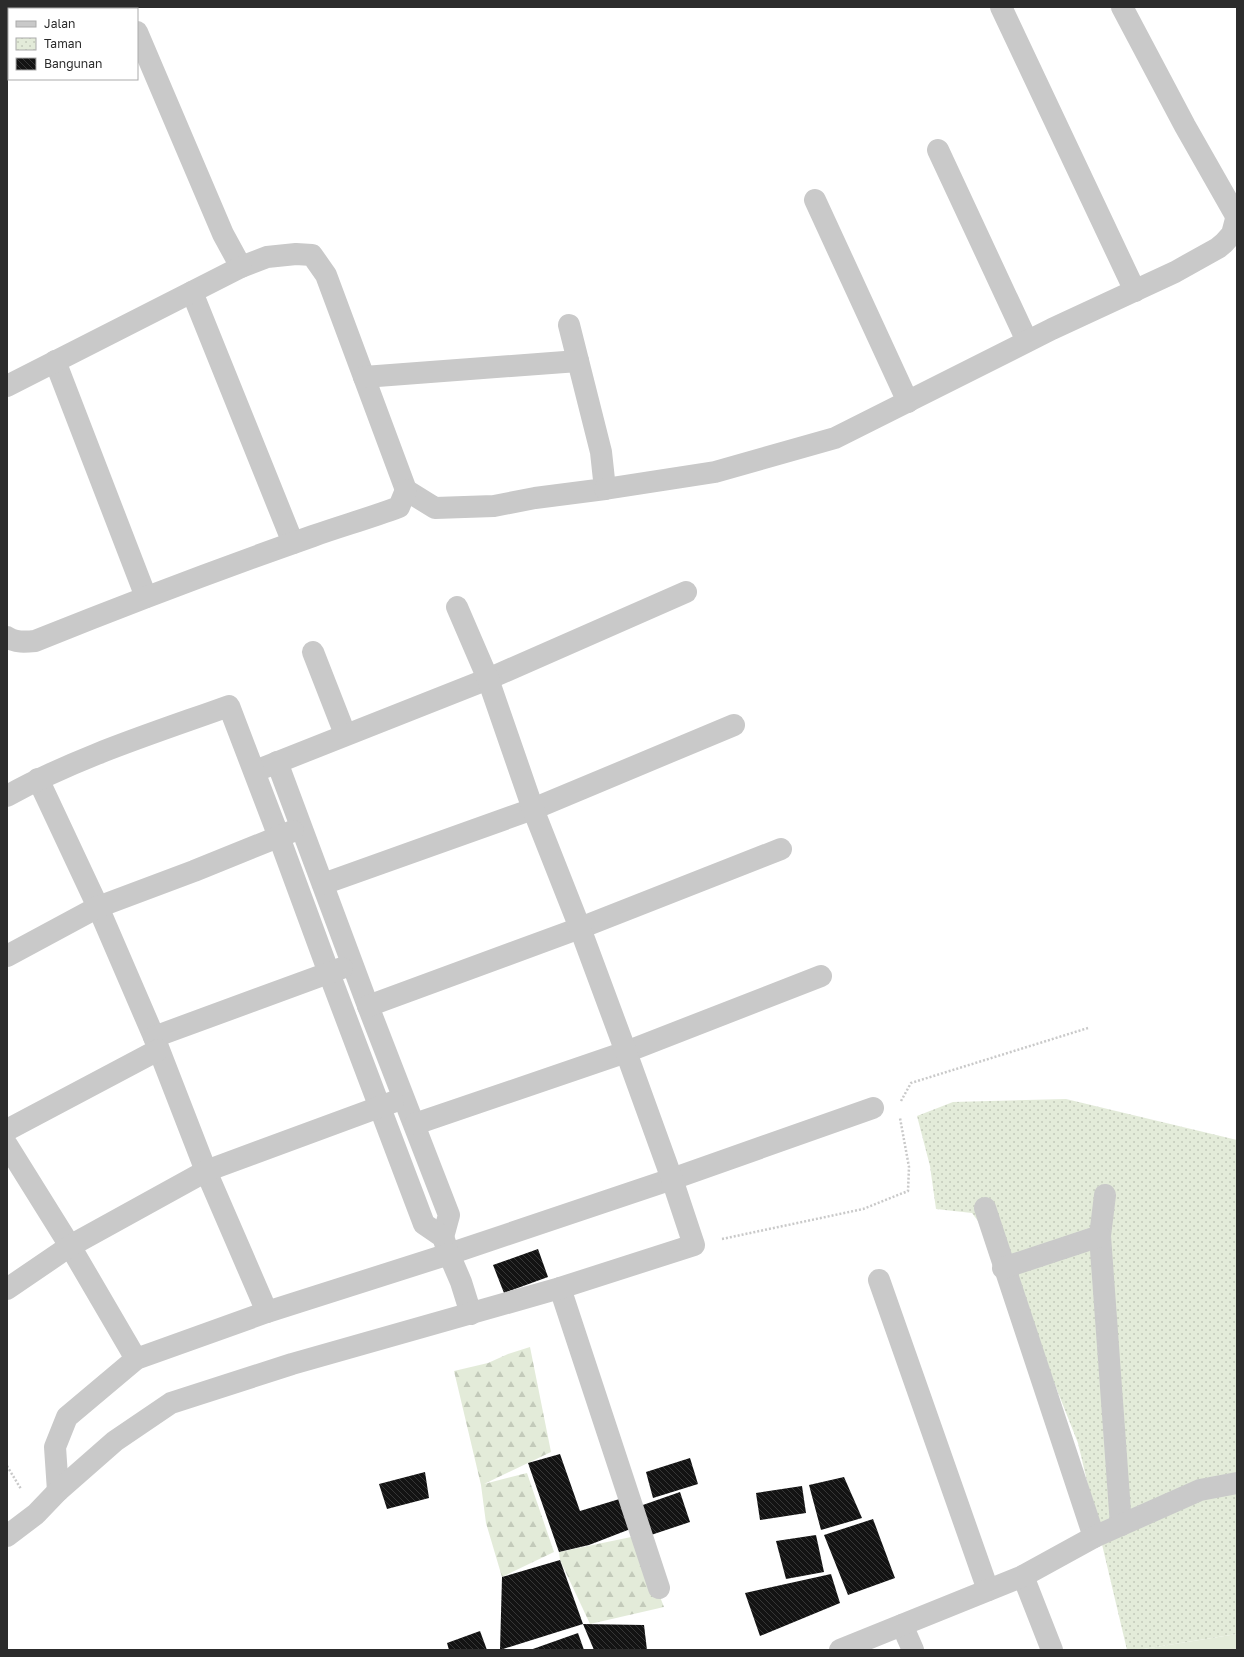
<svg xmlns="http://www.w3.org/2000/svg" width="1244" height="1657" viewBox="0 0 1244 1657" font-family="'Golos Text',sans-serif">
  <defs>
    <pattern id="forest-firs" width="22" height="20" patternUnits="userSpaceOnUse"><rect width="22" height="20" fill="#e3ebd9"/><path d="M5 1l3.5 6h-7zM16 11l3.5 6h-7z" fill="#c3caba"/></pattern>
    <pattern id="park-dots" width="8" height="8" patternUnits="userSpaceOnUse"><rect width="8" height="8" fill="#e3ebd9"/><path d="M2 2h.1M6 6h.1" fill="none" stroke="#c3caba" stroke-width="1.8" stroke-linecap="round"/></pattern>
    <pattern id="building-back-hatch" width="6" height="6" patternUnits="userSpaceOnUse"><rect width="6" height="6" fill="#131313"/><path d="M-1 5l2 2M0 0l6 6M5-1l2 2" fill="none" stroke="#363636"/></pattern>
  </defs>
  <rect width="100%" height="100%" fill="#fff"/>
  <path fill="#e3ebd9" d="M 1237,1634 L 1237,1650 L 1137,1650 Z"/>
  <g fill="url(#forest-firs)">
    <path d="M 530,1347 L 551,1452 L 484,1484 L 527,1473 L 554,1552 L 502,1577 L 486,1523 L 481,1485 L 454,1371 L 488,1363 L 508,1354 Z"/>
    <path d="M 636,1536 L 664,1607 L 590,1624 L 560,1560 L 559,1552 Z"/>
  </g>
  <path fill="url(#park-dots)" d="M 1066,1099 L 1237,1140 L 1237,1634 L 1137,1650 L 1127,1650 L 1078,1443 L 1004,1256 L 972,1213 L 936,1209 L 930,1166 L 917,1116 L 953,1102 Z"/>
  <g fill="url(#building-back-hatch)">
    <path d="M 538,1249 L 548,1277 L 504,1293 L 493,1265 Z"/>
    <path d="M 560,1454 L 580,1511 L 626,1497 L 633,1528 L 589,1545 L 559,1552 L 528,1463 Z"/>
    <path d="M 690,1458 L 698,1484 L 653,1498 L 646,1472 Z"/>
    <path d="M 425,1472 L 429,1498 L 387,1509 L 379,1484 Z"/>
    <path d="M 844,1477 L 862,1518 L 821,1530 L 809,1485 Z"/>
    <path d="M 802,1486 L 806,1513 L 760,1520 L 756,1493 Z"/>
    <path d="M 680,1492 L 690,1522 L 651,1535 L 640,1506 Z"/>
    <path d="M 873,1519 L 895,1578 L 848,1595 L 824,1535 Z"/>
    <path d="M 816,1535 L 824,1572 L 786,1579 L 776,1541 Z"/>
    <path d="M 560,1560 L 583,1624 L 500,1650 L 502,1577 Z"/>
    <path d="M 831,1574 L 840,1603 L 760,1636 L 745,1593 Z"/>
    <path d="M 583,1624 L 644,1625 L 647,1650 L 594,1650 Z"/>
    <path d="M 480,1631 L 487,1650 L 449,1650 L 447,1643 Z"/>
    <path d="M 578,1633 L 584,1650 L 530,1650 Z"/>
  </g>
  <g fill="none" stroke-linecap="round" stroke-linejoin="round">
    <g stroke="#c9c9c9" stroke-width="2.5" stroke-dasharray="2 2" stroke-linecap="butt">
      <path d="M 901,1101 L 911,1083 L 1088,1028"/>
      <path d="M 722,1239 L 863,1209 L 908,1191 L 909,1167 L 900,1118"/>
      <path d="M 7,1466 L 21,1489"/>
    </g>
    <g stroke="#c9c9c9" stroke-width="22">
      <path d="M 1001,7 L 1135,291"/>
      <path d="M 121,9 L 126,7"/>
      <path d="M 137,32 L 223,234 L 241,267 L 267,257 L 296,254 L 312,255 L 326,275 L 406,490 L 435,508 L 494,506 L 535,498 L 605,489 L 601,452 L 569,325"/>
      <path d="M 938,150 L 1027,341"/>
      <path d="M 815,200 L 908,402"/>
      <path d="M 192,292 L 293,543"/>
      <path d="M 55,361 L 146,597"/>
      <path d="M 364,377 L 578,361"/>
      <path d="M 7,386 L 241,267"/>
      <path d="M 605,489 L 715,472 L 835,438 L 1052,329 L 1175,272 L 1218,248 L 1224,243 L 1232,234 L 1236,219 L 1235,214 L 1185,126 L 1122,7"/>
      <path d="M 7,637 C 15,643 26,642 35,641 C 127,604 219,569 313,536 C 341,526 370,518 399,507 L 406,490"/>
      <path d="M 313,652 L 345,734"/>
      <path d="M 277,762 L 368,1006 L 449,1215 L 443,1237"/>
      <path d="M 263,768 L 488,679 L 686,592"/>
      <path d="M 38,779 L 98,907 L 154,1037 L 206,1171 L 267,1312"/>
      <path d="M 7,796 C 77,757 154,733 229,706 L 279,837 L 329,973 L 424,1224 L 443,1237 L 449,1254 L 672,1179 L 873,1108"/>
      <path d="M 323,884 L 533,809 L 734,725"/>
      <path d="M 7,956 L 98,907 L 194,871 L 293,831"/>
      <path d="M 368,1006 L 580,928 L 781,849"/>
      <path d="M 154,1037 L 342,968"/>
      <path d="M 415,1124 L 626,1052 L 821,976"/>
      <path d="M 7,1130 L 158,1050"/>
      <path d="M 7,1145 L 70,1246 L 136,1359"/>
      <path d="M 1105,1195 L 1100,1236 L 1121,1525"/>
      <path d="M 985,1208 L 1094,1537"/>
      <path d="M 1003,1268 L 1100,1236"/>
      <path d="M 879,1280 L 988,1590"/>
      <path d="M 560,1288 L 659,1588"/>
      <path d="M 7,1289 L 70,1246 L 206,1171 L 393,1102"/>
      <path d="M 58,1491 L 55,1447 L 67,1417 L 136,1359 L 267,1312 L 449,1254 L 461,1282 L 471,1314"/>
      <path d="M 7,1536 L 36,1514 L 58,1491 L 115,1441 L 171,1403 L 292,1364 L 560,1288 L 694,1245 L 672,1179 L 626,1052 L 580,928 L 533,809 L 488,679 L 457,607"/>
      <path d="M 1023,1576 L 1052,1650"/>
      <path d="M 902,1625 L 913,1650"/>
      <path d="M 840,1650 L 1023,1576 L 1094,1537 L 1200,1490 L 1237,1483"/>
    </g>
  </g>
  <rect width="1244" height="1657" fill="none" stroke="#2c2c2c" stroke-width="16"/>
  <rect x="8" y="8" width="130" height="72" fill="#ffffff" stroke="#ababab"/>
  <rect x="16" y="21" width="20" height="6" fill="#c9c9c9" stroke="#ababab"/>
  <text x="44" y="28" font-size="12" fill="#2c2c2c">Jalan</text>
  <rect x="16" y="38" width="20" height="12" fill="url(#park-dots)" stroke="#ababab"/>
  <text x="44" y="48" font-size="12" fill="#2c2c2c">Taman</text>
  <rect x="16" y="58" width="20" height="12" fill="url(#building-back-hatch)" stroke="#ababab"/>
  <text x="44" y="68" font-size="12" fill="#2c2c2c">Bangunan</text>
</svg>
